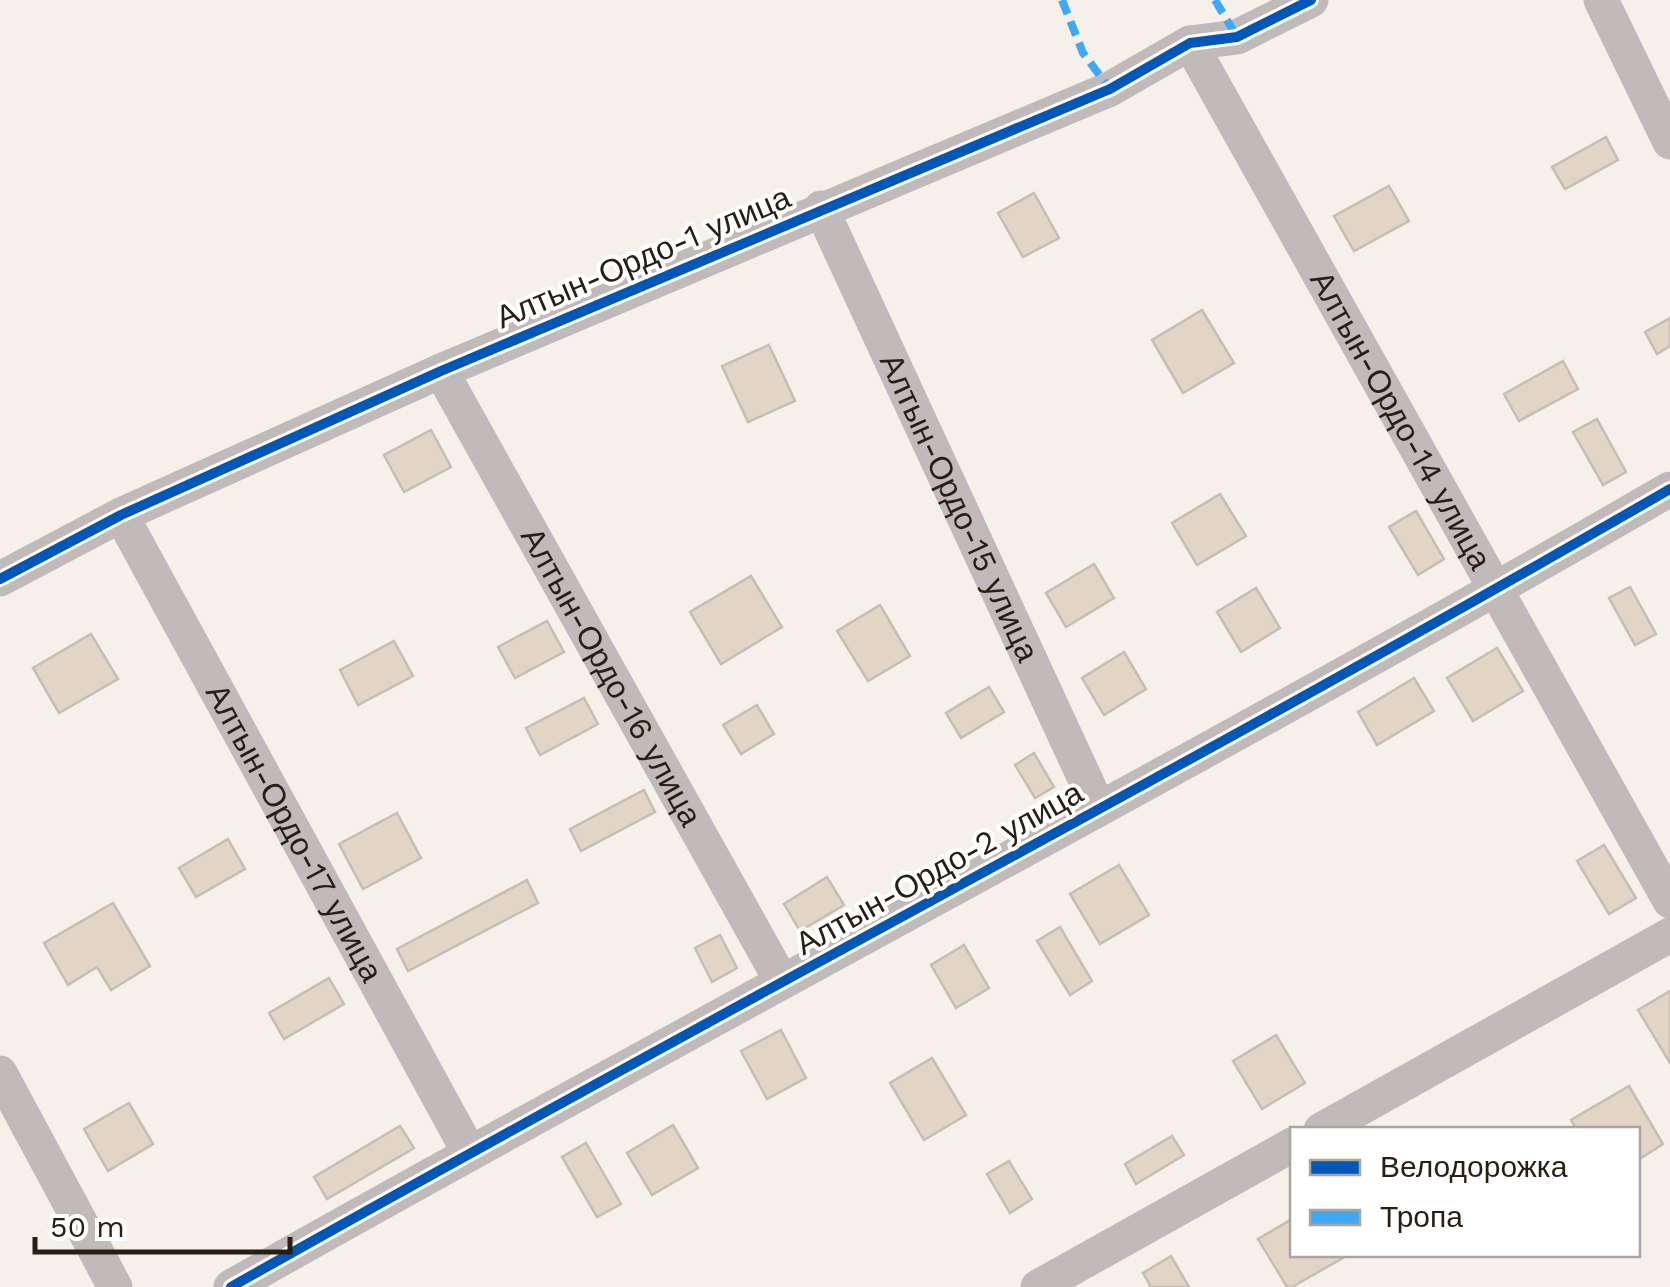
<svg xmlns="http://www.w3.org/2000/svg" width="1670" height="1287" viewBox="0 0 1670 1287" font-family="'Work Sans',sans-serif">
  <rect width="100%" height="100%" fill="#f6f0ea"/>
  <g fill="#e3d5c5" stroke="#c5beb6" stroke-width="2.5">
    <path d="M 1606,137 L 1618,160 L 1565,189 L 1552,167 Z"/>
    <path d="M 1389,186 L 1409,221 L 1354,251 L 1334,216 Z"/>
    <path d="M 1034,193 L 1059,238 L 1023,257 L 998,213 Z"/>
    <path d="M 1202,310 L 1234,363 L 1183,393 L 1152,340 Z"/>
    <path d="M 1670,318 L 1670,346 L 1657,354 L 1645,332 Z"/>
    <path d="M 769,345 L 795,401 L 748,422 L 722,366 Z"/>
    <path d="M 1563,361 L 1578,389 L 1519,421 L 1504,394 Z"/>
    <path d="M 1597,419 L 1626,472 L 1603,485 L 1573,432 Z"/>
    <path d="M 431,430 L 451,467 L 404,492 L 384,455 Z"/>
    <path d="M 1220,494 L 1246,536 L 1197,565 L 1172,523 Z"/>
    <path d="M 1416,511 L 1444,559 L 1418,575 L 1389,527 Z"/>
    <path d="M 1094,564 L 1114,598 L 1066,627 L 1046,593 Z"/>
    <path d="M 751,576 L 782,627 L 721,664 L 690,612 Z"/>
    <path d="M 1630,587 L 1656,634 L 1635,645 L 1609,598 Z"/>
    <path d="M 1256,588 L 1280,628 L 1241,652 L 1217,612 Z"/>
    <path d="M 880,605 L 910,656 L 868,681 L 837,631 Z"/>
    <path d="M 547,621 L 564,652 L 515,678 L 498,647 Z"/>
    <path d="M 91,634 L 118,679 L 59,713 L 33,668 Z"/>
    <path d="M 394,641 L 413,676 L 358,705 L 340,670 Z"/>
    <path d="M 1497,648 L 1523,691 L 1473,721 L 1447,678 Z"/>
    <path d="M 1124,652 L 1146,689 L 1104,715 L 1082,678 Z"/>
    <path d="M 1414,678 L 1434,711 L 1377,745 L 1358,712 Z"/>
    <path d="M 989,687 L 1004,712 L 961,738 L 946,713 Z"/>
    <path d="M 584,698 L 598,724 L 540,755 L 526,728 Z"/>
    <path d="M 757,705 L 774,734 L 741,754 L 723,725 Z"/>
    <path d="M 1034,753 L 1054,787 L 1035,798 L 1015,765 Z"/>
    <path d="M 644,790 L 655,812 L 581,851 L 570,829 Z"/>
    <path d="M 397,813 L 421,858 L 363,889 L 339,844 Z"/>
    <path d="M 228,839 L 245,869 L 196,897 L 179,868 Z"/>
    <path d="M 1604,845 L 1636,898 L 1609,914 L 1577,861 Z"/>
    <path d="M 1119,865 L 1149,915 L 1100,944 L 1070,894 Z"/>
    <path d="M 827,877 L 844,905 L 800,931 L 784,904 Z"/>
    <path d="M 527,880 L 538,903 L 408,971 L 397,949 Z"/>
    <path d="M 113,903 L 150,966 L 111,990 L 97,967 L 68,985 L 44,943 Z"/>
    <path d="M 1060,927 L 1092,981 L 1070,995 L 1037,941 Z"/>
    <path d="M 720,935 L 737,968 L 712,982 L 695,948 Z"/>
    <path d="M 964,945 L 989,988 L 956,1008 L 931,965 Z"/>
    <path d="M 329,978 L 344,1004 L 284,1039 L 269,1013 Z"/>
    <path d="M 1670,991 L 1670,1063 L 1638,1010 Z"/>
    <path d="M 781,1030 L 806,1078 L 767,1099 L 741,1051 Z"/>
    <path d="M 1276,1035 L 1305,1083 L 1262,1109 L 1233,1061 Z"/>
    <path d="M 932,1058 L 966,1115 L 924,1140 L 890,1083 Z"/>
    <path d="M 1629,1086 L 1663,1144 L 1638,1160 L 1638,1130 L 1577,1130 L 1571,1120 Z"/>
    <path d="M 129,1103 L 153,1144 L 108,1171 L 84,1129 Z"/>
    <path d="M 673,1125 L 698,1168 L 652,1195 L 627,1153 Z"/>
    <path d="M 400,1126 L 414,1148 L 327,1199 L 314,1177 Z"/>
    <path d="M 1172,1136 L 1184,1155 L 1136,1184 L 1125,1164 Z"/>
    <path d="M 586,1143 L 621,1204 L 597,1217 L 562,1157 Z"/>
    <path d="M 1009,1161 L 1032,1199 L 1010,1213 L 987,1174 Z"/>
    <path d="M 1292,1219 L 1292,1254 L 1341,1254 L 1343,1258 L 1292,1287 L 1287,1287 L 1258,1239 Z"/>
    <path d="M 1171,1256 L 1189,1287 L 1151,1287 L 1143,1273 Z"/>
  </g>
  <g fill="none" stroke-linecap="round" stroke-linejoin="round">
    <g stroke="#c0baba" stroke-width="35">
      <path d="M 1601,0 L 1670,142"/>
      <path id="s1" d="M 1190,43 L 1670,901"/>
      <path id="s2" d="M 821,208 L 1099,809"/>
      <path id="s3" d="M 441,371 L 782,982"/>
      <path id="s4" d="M 121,515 L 469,1152"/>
      <path d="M 0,579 L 121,515 L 441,371 L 1110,89 L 1190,43 L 1237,37 L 1311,0"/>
      <path d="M 0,1073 L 115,1287"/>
      <path d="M 1321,1130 L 1670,935"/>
      <path d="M 231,1287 C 708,1017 1195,764 1670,489"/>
      <path d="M 1038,1287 L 1292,1145"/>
    </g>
    <g stroke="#3fa9f5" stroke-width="8" stroke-dasharray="15 8" stroke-linecap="butt">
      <path d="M 1062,0 L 1083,53 L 1110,89"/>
      <path d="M 1215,0 L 1237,37"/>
    </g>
    <g stroke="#fff" stroke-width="16">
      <g id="cycleway">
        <path d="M 0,579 L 121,515 L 441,371 L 1110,89 L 1190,43 L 1237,37 L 1311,0"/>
        <path d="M 231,1287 C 708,1017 1195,764 1670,489"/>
      </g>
    </g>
    <use href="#cycleway" stroke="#0057b8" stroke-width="10"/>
  </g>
  <g text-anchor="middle" stroke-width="8" stroke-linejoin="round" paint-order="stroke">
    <g font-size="32" fill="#271e14" stroke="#fff">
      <text transform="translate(643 257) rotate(-23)" y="11">Алтын-Ордо-1 улица</text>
      <text dy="11" stroke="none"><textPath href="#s1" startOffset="432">Алтын-Ордо-14 улица</textPath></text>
      <text dy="11" stroke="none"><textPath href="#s2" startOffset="330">Алтын-Ордо-15 улица</textPath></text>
      <text dy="11" stroke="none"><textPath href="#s3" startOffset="350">Алтын-Ордо-16 улица</textPath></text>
      <text dy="11" stroke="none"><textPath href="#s4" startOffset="362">Алтын-Ордо-17 улица</textPath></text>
      <text transform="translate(939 868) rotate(-29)" y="11">Алтын-Ордо-2 улица</text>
    </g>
  </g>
  <rect x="1290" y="1127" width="350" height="130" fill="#ffffff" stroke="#a9a5a1" stroke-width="2.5"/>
  <rect x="1310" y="1160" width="50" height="15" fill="#0057b8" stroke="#a9a5a1" stroke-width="2.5"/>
  <text x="1380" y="1177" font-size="30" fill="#271e14">Велодорожка</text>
  <rect x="1310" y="1210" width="50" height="15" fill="#3fa9f5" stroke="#a9a5a1" stroke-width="2.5"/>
  <text x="1380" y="1227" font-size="30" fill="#271e14">Тропа</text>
  <path d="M35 1237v15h255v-15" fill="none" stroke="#271e14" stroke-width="5"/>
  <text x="50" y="1237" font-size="30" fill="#271e14" stroke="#ffffff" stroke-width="8" paint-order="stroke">50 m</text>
</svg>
